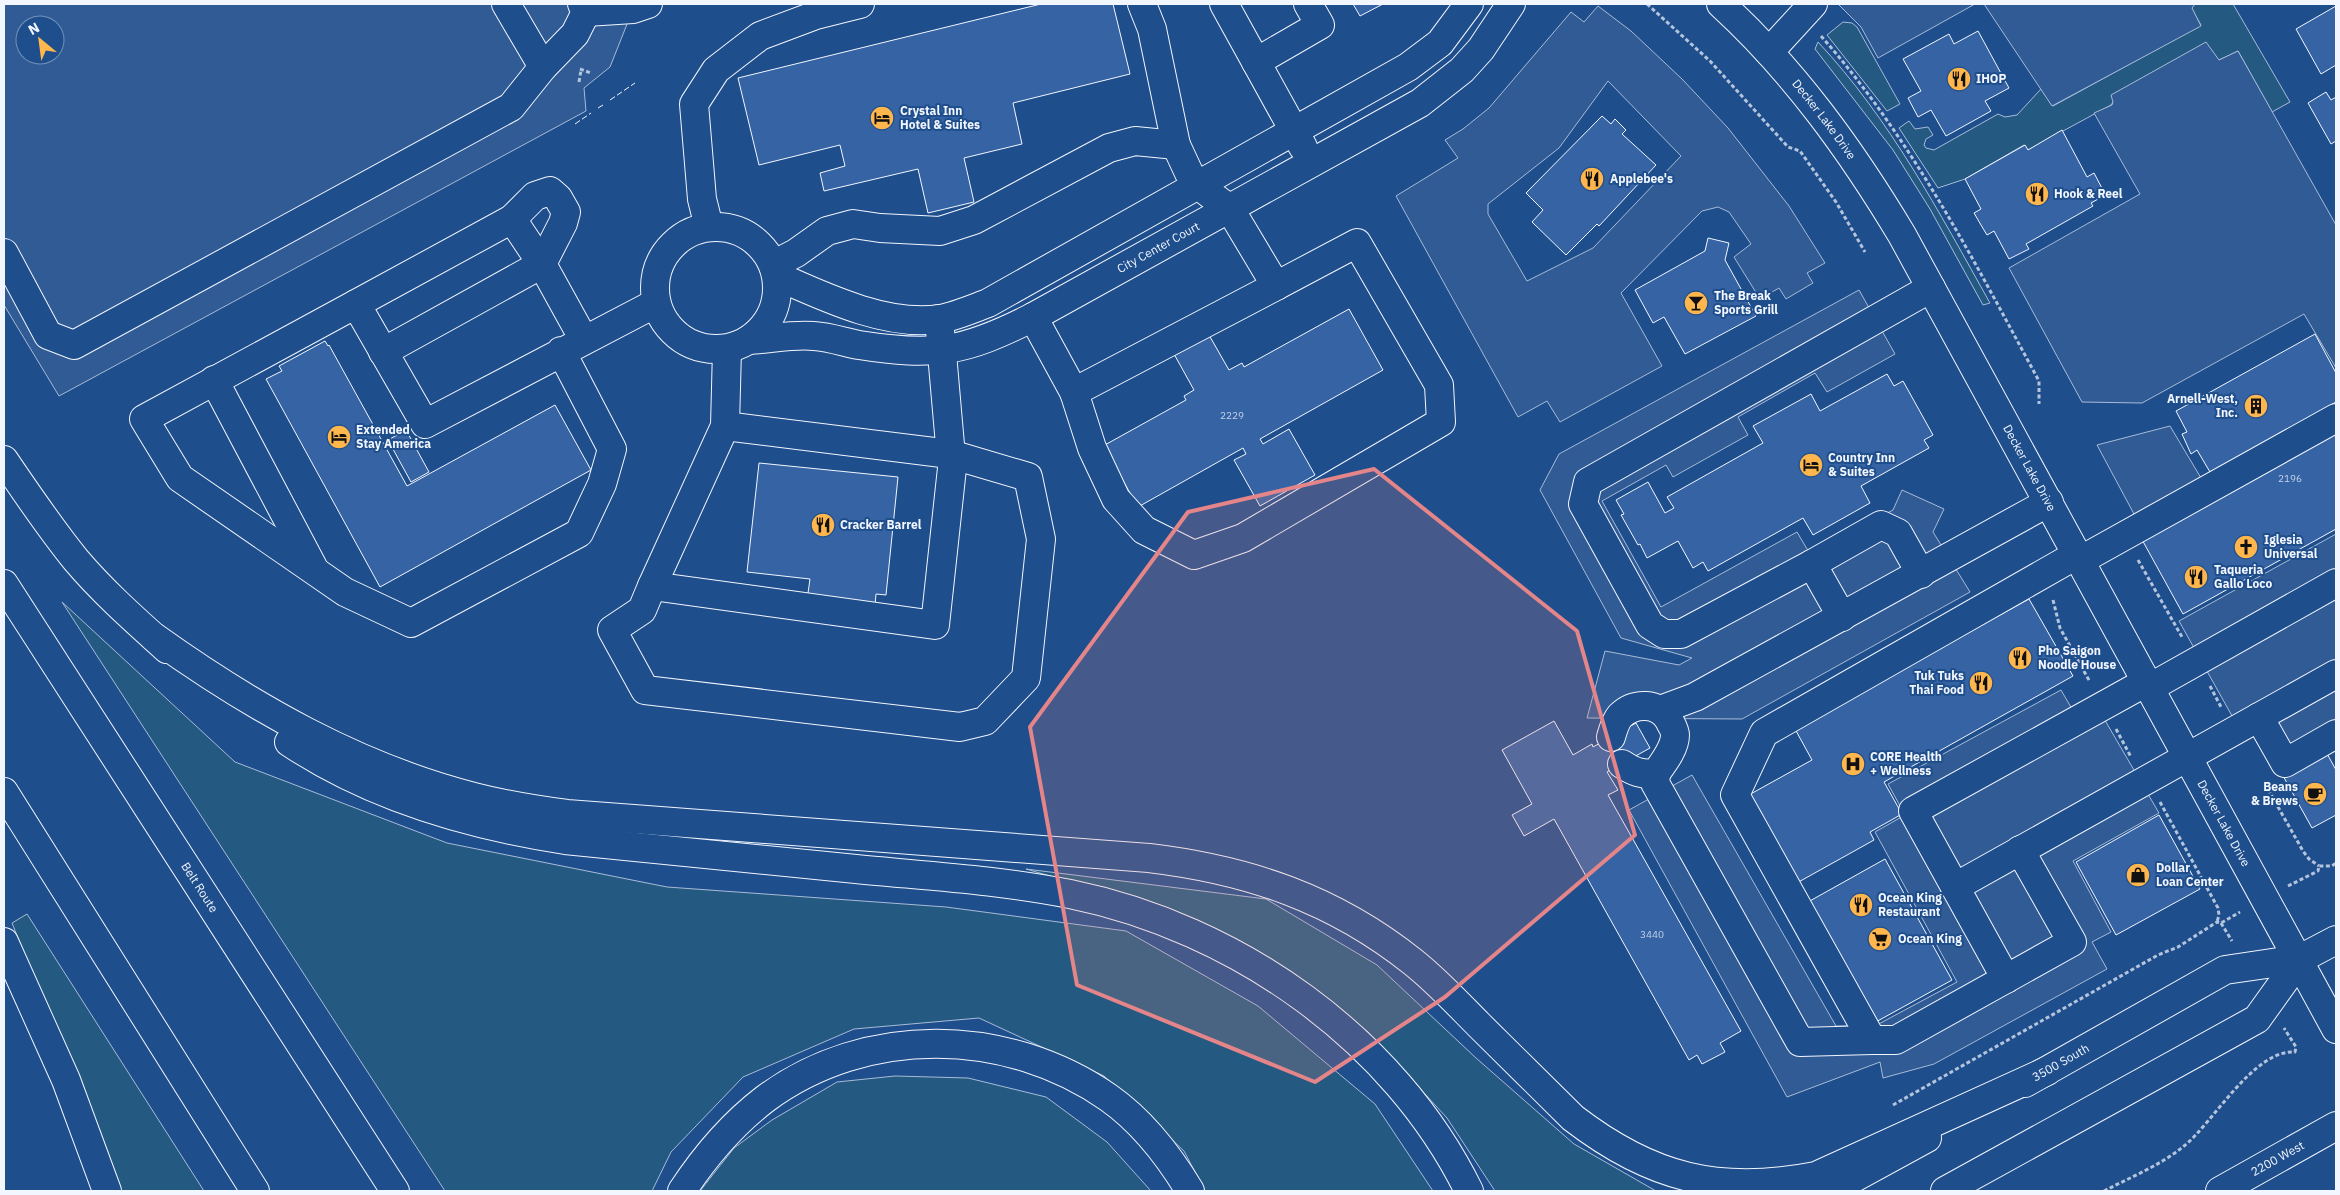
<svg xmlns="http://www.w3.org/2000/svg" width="2340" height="1195" viewBox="0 0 2340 1195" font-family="'IBM Plex Sans',sans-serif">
  <rect width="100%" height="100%" fill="#1f4e8c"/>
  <g fill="#245a82" stroke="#a8bbd7">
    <path d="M 2195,4 L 2233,4 L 2290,102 L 2272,112 L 2238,51 L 2219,60 L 2215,58 L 2113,102 L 2111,105 L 2028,150 L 2024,145 L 1965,179 L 1938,188 L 1899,128 L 1909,121 L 1915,129 L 1928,127 L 1933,135 L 1926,139 L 1924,145 L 1926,148 L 1934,150 L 1998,114 L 2005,117 L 2017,115 L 2041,89 L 2053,106 L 2201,25 L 2191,8 Z"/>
    <path d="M 1843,22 L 1852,23 L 1857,27 L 1900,104 L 1887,111 L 1827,35 Z"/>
    <path d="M 1818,42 C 1890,119 1939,212 1990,303 L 1983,305 L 1930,209 L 1893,150 L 1815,49 Z"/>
    <path d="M 62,602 L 235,762 L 447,843 L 667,887 L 946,907 L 1126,931 L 1258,1006 L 1375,1104 L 1433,1191 L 1205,1191 L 1184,1151 L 1104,1076 L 979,1018 L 854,1029 L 743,1077 L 671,1152 L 652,1191 L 445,1191 Z"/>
    <path d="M 1026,869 L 1266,899 L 1377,965 L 1476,1058 L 1574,1144 L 1656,1191 L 1495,1191 L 1447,1118 L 1368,1032 L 1289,979 L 1105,892 Z"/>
    <path d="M 27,914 L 204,1191 L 120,1191 L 12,923 Z"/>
    <path d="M 895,1076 L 968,1078 L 1046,1097 L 1107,1142 L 1151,1191 L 700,1191 L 734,1148 L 772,1120 L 837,1082 Z"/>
  </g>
  <g fill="#305b95" stroke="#a8bbd7" fill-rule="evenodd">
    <path d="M 4,4 L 635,4 L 610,67 L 584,88 L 586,111 L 59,396 L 4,305 ZM 25,25 L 55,25 L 55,55 L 25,55 Z"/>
    <path d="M 1838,4 L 1975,4 L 1878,58 L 1861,27 Z"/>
    <path d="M 1984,4 L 2195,4 L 2192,8 L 2201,26 L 2052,106 Z"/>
    <path d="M 1598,6 L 1631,31 L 1682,79 L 1728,128 L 1789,206 L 1825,263 L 1807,273 L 1813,283 L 1786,299 L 1779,288 L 1760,299 L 1734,257 L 1751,244 L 1729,212 L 1718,207 L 1702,211 L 1621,293 L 1662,366 L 1560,422 L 1547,401 L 1518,417 L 1396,196 L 1458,158 L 1445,140 L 1463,129 L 1489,108 L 1571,12 L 1584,22 ZM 1608,81 L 1681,156 L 1593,248 L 1527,281 L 1488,214 L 1488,204 L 1559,148 Z"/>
    <path d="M 2206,42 L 2219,60 L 2238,51 L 2336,225 L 2336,368 L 2304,314 L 2142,403 L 2082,402 L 2009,268 L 2140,194 L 2094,113 L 2112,105 L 2113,102 L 2111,95 Z"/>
    <path d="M 1859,290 L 1895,354 L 1827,392 L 1815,373 L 1738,417 L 1748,435 L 1673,477 L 1666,465 L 1602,501 L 1661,607 L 1797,532 L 1810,554 L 1893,510 L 1902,490 L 1944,509 L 1933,532 L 1970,592 L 1742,719 L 1587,718 L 1605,651 L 1679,665 L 1692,658 L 1621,638 L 1540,490 L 1559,454 Z"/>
    <path d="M 2170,426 L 2201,478 L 2134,514 L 2097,445 Z"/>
    <path d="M 2336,534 L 2336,721 L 2289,747 L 2270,715 L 2241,732 L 2179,621 Z"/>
    <path d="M 2061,690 L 2072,709 L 2092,698 L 2159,813 L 2073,861 L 2111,932 L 2092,942 L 2107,969 L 1934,1064 L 1883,1078 L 1880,1062 L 1787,1097 L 1629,810 L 1692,775 L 1836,1026 L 1875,1026 L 1957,982 L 1875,832 L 1905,815 L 1888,784 Z"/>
  </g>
  <g fill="#3563a3" stroke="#f2f6ff">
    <path d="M 1041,4 L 1113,4 L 1130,74 L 1013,103 L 1022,144 L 964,158 L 974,202 L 928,213 L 918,169 L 824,191 L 820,173 L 845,166 L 840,145 L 759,165 L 738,78 Z"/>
    <path d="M 1353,4 L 1383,4 L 1360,16 Z"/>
    <path d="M 2336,6 L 2336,65 L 2321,74 L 2296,29 Z"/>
    <path d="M 1978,31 L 2009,88 L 1985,101 L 1991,111 L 1946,136 L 1931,110 L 1918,117 L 1908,98 L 1921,91 L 1903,59 L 1949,34 L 1954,44 Z"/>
    <path d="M 2326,92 L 2331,100 L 2336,97 L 2336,141 L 2331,144 L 2308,103 Z"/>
    <path d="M 1602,116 L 1611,124 L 1615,119 L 1626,130 L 1622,134 L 1656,165 L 1599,226 L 1597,224 L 1566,255 L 1532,222 L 1543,210 L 1526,193 Z"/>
    <path d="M 2062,130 L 2087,177 L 2094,173 L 2104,192 L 2098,195 L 2100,198 L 2091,203 L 2093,206 L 2026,244 L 2029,249 L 2009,259 L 1994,231 L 1987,235 L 1981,225 L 1974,213 L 1981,209 L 1965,179 L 2025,145 L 2028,150 Z"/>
    <path d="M 1708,238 L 1729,243 L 1725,260 L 1756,316 L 1685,354 L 1664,317 L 1653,323 L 1635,290 L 1705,251 Z"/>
    <path d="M 1349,309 L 1383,370 L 1260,439 L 1263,444 L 1289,429 L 1315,475 L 1260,506 L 1234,460 L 1246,454 L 1243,448 L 1138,507 L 1103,446 L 1186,400 L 1184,396 L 1194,390 L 1174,354 L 1209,335 L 1229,370 L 1242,363 L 1244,367 Z"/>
    <path d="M 2315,334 L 2336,373 L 2336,402 L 2210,472 L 2197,450 L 2191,454 L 2182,434 L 2187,432 L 2176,411 Z"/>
    <path d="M 325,341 L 328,346 L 329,345 L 407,486 L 555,405 L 591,470 L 380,587 L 266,379 L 282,371 L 279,366 Z"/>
    <path d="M 1887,374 L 1894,386 L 1903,381 L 1933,435 L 1924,440 L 1929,448 L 1861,486 L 1870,503 L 1813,535 L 1803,518 L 1708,571 L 1703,562 L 1693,568 L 1678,541 L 1647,558 L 1640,544 L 1638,545 L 1621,515 L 1624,514 L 1616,500 L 1648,482 L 1665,513 L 1674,508 L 1667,497 L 1763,443 L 1753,426 L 1811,394 L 1820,411 Z"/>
    <path d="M 2336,426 L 2336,529 L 2183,614 L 2140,536 Z"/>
    <path d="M 406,430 L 429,472 L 411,482 L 388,440 Z"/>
    <path d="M 759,463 L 898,477 L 886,595 L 876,594 L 875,606 L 807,600 L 810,579 L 747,572 Z"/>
    <path d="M 2029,599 L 2073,676 L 1884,782 L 1902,814 L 1870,832 L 1874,840 L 1795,884 L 1747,796 L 1812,760 L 1795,729 Z"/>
    <path d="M 1554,721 L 1573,755 L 1592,744 L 1593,747 L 1636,723 L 1650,748 L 1607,772 L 1618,790 L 1608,795 L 1741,1031 L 1720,1043 L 1725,1052 L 1702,1064 L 1697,1055 L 1689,1060 L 1554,819 L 1524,836 L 1512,815 L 1532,804 L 1502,750 Z"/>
    <path d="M 2325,750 L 2336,770 L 2336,815 L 2312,828 L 2282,774 Z"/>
    <path d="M 2159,815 L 2200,889 L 2116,935 L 2076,862 Z"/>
    <path d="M 1885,859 L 1952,980 L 1874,1023 L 1808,902 Z"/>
  </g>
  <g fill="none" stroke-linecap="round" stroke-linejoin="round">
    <g stroke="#f2f6ff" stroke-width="30">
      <g id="minor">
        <path d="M 506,4 L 543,67"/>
        <path d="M 582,4 L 586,12 L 633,9 L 648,4"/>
        <path d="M 1224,4 L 1303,147"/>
        <path id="s1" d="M 1721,4 C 1794,71 1851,150 1902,235 L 2336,1029"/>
        <path d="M 1769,52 L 1813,4"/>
        <path d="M 1256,62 L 1320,25 L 1308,4"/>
        <path d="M 512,219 L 542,264 L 584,340"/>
        <circle cx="716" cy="288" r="61"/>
        <path d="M 709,227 L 702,199 L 694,104 L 716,70 L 760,36 L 816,15 L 860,4"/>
        <path d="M 4,253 L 48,335 L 74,345 L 511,107 L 543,67 L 575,34 L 590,4"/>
        <path d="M 773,265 L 796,253 L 827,231 L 853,224 L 880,228 L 940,231 L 974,220 L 1109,148 L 1135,141 L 1176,145"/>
        <path d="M 777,276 C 824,297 887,327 940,319 C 956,316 972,309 988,303 L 1408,67 L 1440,43 L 1469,4"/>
        <path d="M 356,304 L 512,219 L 535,196 L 550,191 L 558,198 L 566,212 L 563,223 L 542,264 L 383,352"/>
        <path d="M 1033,317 L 1074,392 L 1276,286 L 1230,209 L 1199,186 L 1189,173 L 1176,145 L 1152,29 L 1142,4"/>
        <path id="s2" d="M 749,340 C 770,339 793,334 814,336 C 829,337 844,342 859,345 C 934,357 965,352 1033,317 L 1420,103 L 1462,70 L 1481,49 L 1511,4"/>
        <path d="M 727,349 L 725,426 L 652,586 L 935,625 L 952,468 L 939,319"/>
        <path d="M 561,351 L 612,449 L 602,484 L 579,533 L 411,623 L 345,592 L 180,478 L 144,419 L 356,304 L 425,424 L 656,303"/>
        <path d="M 214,380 L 313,567"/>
        <path d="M 1074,392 L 1092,448 L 1116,499 L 1144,530 L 1194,555 L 1243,538 L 1441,422 L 1439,385 L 1357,243 L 1276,286"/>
        <path d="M 2081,560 L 2336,418"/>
        <path d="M 1812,564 L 1881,525 L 1898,533 L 1921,574"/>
        <path d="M 652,586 L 642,610 L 612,630 L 645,690 L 960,727 L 985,721 L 1026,678 L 1041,539 L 1028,477 L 950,454 L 725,426"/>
        <path d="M 1842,617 L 1812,564 L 1681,634 L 1664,634 L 1650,625 L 1583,504 L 1588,482 L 1931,288"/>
        <path d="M 2151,687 L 2336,583"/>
        <path d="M 1660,710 L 1695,697 L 2049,502"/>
        <path d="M 2259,717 L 2285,763 L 2336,734"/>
        <path d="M 1611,737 C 1613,730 1615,722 1620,716 C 1634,702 1659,702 1669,720 C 1671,724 1675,730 1675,735 C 1675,748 1664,762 1656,773 C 1642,775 1634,772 1622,764"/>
        <path d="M 1656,773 L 1655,783 L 1800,1042 L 1872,1040"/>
        <path d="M 2020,850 L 2072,942 L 1896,1040 L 1872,1040 L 1735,795 L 1764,733 L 2078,554"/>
        <path d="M 1955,887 L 2336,674"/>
        <path d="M 2006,979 L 1913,811 L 2148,681"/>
        <path id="s3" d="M 2220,1191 L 2336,1126"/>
      </g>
    </g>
    <g stroke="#f2f6ff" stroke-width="30">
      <g id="major">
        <path id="s4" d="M 2025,1083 L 2225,970 L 2300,959 L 2336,940"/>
        <path d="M 1830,1191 L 1927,1138"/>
        <path d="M 1945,1191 L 2257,1019 L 2300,959"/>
      </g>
    </g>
    <g stroke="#f2f6ff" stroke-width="30">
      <g id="highway">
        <path d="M 4,460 C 27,494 50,528 76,560 C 104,593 136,621 167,649"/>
        <path id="s5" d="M 4,584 L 395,1191"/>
        <path d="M 154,637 C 252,707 357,767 474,797 C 505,805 536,810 567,814 L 1149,858 C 1249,870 1334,899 1413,962 C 1437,981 1458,1004 1479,1025 C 1510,1056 1542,1087 1573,1118 C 1651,1178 1719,1195 1816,1176 L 2047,1071"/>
        <path d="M 289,742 C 371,797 468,825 565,840 C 662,850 759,859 856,869 C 927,876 1000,880 1070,894 C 1236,928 1394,1038 1469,1191"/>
        <path d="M 4,792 L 255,1191"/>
        <path d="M 4,942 L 66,1080 L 107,1191"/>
        <path d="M 682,1191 C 705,1156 731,1125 765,1099 C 866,1024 1008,1027 1109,1098 C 1143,1122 1169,1156 1190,1191"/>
      </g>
    </g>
    <g stroke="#b3c4dc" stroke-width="3" stroke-dasharray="4 2.5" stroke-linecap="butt">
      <path d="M 1647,4 L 1710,61 L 1788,147 L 1800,151 L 1836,202 L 1865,252"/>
      <path d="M 1821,36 C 1912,139 1974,261 2039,381 L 2039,404"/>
      <path d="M 580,69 L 591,73"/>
      <path d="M 579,82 L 581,70"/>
      <path d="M 2138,560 L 2182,637"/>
      <path d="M 2053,600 L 2060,628 L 2090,682"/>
      <path d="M 2210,686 L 2221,707"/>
      <path d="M 2116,729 L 2131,757"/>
      <path d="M 2265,784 L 2303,851 L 2309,859 L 2319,866"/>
      <path d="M 2160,802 L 2218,908 L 2219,915 L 2217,922"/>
      <path d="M 2288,886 L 2318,871 L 2319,866 L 2332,866 L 2336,863"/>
      <path d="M 2221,923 L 2232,941"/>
      <path d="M 1893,1105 L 2158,955 L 2178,947 L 2217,922 L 2221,923 L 2240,912"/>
      <path d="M 2104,1191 C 2131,1177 2161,1165 2184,1146 C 2213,1123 2254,1049 2295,1052 L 2296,1047 L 2284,1028"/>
    </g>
    <use href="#minor" stroke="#1f4e8c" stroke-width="28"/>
    <use href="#major" stroke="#1f4e8c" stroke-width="28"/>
    <use href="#highway" stroke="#1f4e8c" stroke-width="28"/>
    <g stroke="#f2f6ff" stroke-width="1" stroke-dasharray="6 2.5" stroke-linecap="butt">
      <path d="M 610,100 L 635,83"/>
      <path d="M 598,108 L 603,105"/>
      <path d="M 575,124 L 591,113"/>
    </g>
  </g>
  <path fill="#e38589" fill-opacity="0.2" stroke="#e38589" stroke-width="4" stroke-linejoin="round" d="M 1374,469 L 1577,631 L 1635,835 L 1445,997 L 1315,1082 L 1077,985 L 1030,727 L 1188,512 Z"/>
  <defs>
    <g id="restaurant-disc" transform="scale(1.25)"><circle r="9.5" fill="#ffb74d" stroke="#1f4e8c"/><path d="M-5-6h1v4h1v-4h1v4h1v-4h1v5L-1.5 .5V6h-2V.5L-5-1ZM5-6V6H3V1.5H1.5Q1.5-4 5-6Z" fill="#111"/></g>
    <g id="hotel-disc" transform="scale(1.25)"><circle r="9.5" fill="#ffb74d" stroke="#1f4e8c"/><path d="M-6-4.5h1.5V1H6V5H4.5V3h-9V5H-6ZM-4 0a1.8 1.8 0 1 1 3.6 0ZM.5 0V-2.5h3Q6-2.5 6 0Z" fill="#111"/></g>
    <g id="bar-disc" transform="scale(1.25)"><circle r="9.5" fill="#ffb74d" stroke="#1f4e8c"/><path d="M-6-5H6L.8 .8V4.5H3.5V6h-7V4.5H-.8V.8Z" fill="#111"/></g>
    <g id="building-disc" transform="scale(1.25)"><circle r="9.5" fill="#ffb74d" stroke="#1f4e8c"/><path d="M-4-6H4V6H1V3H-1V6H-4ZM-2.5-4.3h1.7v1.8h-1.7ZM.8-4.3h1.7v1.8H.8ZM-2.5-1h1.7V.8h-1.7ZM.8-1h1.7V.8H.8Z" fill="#111"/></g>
    <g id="church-disc" transform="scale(1.25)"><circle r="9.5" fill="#ffb74d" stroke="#1f4e8c"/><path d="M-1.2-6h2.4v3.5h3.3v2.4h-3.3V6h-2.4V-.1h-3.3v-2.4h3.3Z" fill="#111"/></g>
    <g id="hospital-disc" transform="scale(1.25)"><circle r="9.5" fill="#ffb74d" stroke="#1f4e8c"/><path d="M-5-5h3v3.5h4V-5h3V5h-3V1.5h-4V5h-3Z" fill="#111"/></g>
    <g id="cafe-disc" transform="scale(1.25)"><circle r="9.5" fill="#ffb74d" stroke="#1f4e8c"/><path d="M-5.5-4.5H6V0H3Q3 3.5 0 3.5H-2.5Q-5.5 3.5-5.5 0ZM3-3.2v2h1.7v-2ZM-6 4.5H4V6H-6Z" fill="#111"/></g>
    <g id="shop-disc" transform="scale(1.25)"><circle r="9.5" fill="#ffb74d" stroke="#1f4e8c"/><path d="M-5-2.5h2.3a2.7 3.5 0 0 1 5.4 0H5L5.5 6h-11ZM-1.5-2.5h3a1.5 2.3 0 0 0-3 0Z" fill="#111"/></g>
    <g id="supermarket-disc" transform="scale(1.25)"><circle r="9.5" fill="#ffb74d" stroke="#1f4e8c"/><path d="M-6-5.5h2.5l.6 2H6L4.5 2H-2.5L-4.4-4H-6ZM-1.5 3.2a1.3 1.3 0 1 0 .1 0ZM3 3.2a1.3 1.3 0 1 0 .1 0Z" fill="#111"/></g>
  </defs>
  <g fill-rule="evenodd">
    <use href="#restaurant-disc" x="1959" y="79"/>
    <use href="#hotel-disc" x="882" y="118"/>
    <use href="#restaurant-disc" x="1592" y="179"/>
    <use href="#restaurant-disc" x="2037" y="194"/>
    <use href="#bar-disc" x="1696" y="303"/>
    <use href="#building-disc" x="2256" y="406"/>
    <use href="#hotel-disc" x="339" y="437"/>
    <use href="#hotel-disc" x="1811" y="465"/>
    <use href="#restaurant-disc" x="823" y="525"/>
    <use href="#church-disc" x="2246" y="547"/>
    <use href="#restaurant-disc" x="2196" y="577"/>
    <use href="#restaurant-disc" x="2020" y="658"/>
    <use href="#restaurant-disc" x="1981" y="683"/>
    <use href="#hospital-disc" x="1853" y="764"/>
    <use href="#cafe-disc" x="2315" y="794"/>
    <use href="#shop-disc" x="2138" y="875"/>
    <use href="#restaurant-disc" x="1861" y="905"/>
    <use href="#supermarket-disc" x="1880" y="939"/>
  </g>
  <g text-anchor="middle" stroke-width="4" stroke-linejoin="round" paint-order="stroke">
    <g font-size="10" fill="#c3d1e8">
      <text x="1232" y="419">2229</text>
      <text x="2290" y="482">2196</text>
      <text x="1652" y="938">3440</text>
    </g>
    <g font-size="12" font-weight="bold" fill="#f2f6ff" stroke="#1f4e8c" text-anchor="start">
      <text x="1976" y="83">IHOP</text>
      <text x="900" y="115">Crystal Inn<tspan x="900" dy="14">Hotel &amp; Suites</tspan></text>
      <text x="1610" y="183">Applebee's</text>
      <text x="2054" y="198">Hook &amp; Reel</text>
      <text x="1714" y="300">The Break<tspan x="1714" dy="14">Sports Grill</tspan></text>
      <text x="2238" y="403" text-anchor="end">Arnell-West,<tspan x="2238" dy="14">Inc.</tspan></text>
      <text x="356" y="434">Extended<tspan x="356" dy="14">Stay America</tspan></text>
      <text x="1828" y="462">Country Inn<tspan x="1828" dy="14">&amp; Suites</tspan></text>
      <text x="840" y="529">Cracker Barrel</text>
      <text x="2264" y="544">Iglesia<tspan x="2264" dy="14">Universal</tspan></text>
      <text x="2214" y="574">Taqueria<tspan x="2214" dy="14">Gallo Loco</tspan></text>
      <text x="2038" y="655">Pho Saigon<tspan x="2038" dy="14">Noodle House</tspan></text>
      <text x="1964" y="680" text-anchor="end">Tuk Tuks<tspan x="1964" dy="14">Thai Food</tspan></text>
      <text x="1870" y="761">CORE Health<tspan x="1870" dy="14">+ Wellness</tspan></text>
      <text x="2298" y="791" text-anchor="end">Beans<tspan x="2298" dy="14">&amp; Brews</tspan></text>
      <text x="2156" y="872">Dollar<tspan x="2156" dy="14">Loan Center</tspan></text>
      <text x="1878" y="902">Ocean King<tspan x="1878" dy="14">Restaurant</tspan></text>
      <text x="1898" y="943">Ocean King</text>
    </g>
    <g font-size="12" fill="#f2f6ff" stroke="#1f4e8c">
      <text dy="4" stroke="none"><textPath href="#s1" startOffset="155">Decker Lake Drive</textPath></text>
      <text dy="4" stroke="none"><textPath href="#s2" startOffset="435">City Center Court</textPath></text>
      <text dy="4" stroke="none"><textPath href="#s1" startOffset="560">Decker Lake Drive</textPath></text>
      <text dy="4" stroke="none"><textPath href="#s1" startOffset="965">Decker Lake Drive</textPath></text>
      <text dy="4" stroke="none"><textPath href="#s5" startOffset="361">Belt Route</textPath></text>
      <text dy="4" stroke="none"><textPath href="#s4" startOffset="41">3500 South</textPath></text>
      <text dy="4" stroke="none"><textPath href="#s3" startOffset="66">2200 West</textPath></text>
    </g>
  </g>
  <rect width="2340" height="1195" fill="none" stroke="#f2f6ff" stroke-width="10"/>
  <g transform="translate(40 40) rotate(331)"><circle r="24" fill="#1f4e8c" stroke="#7391ba"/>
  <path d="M0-4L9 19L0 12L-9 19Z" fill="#ffb74d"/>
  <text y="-8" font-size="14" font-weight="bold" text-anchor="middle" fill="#f2f6ff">N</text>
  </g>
</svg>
